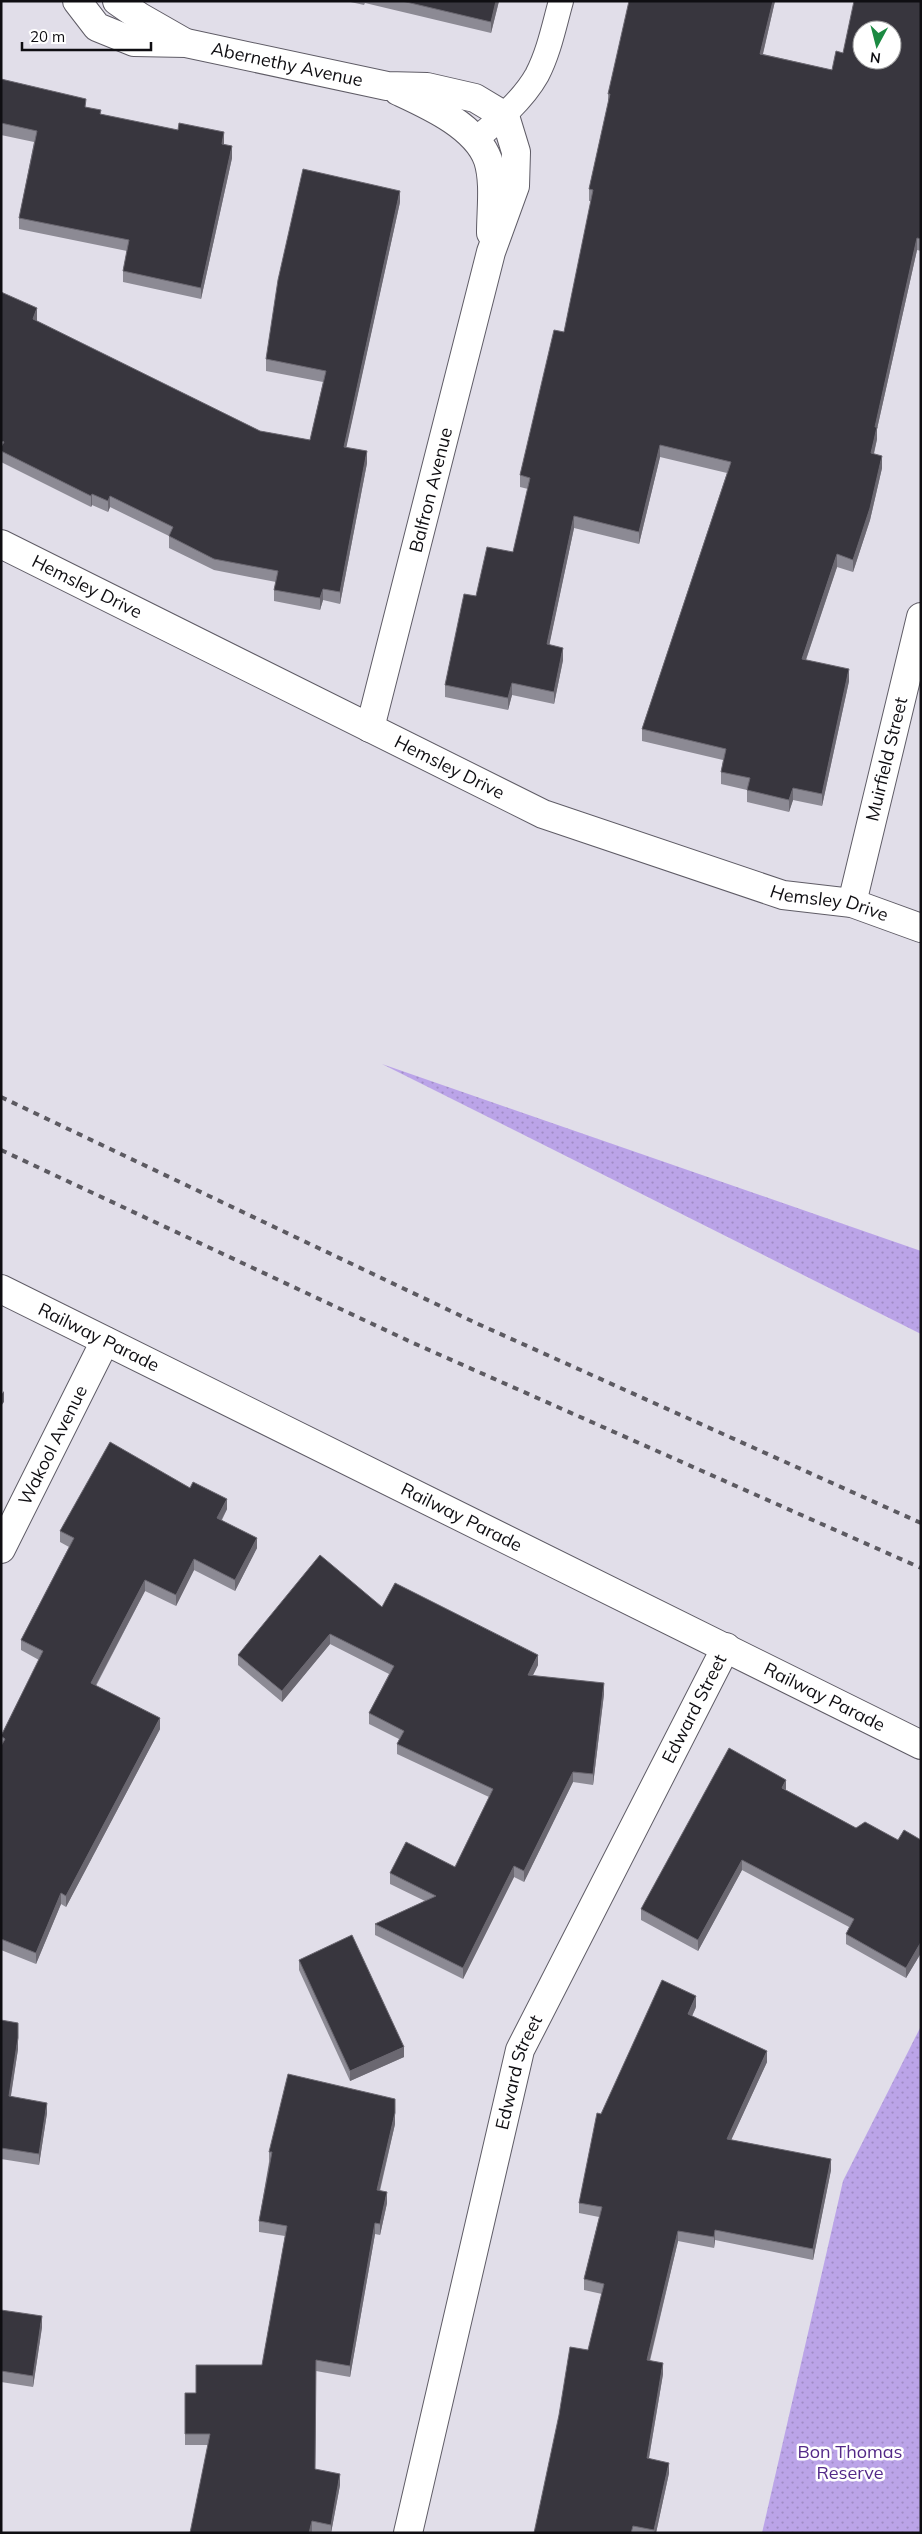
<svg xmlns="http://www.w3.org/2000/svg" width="922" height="2534" viewBox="0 0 922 2534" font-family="Mulish,sans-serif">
  <defs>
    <pattern id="park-dots" width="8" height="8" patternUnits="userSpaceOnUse" patternTransform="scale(1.25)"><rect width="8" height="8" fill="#bba4e8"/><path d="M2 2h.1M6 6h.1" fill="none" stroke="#a08cc6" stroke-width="1.8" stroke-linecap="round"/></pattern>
  </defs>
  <rect width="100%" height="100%" fill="#e1dee9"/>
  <g fill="url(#park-dots)">
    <path d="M 382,1064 L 921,1251 L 921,1334 Z"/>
    <path d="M 921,2026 L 921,2533 L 762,2533 L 843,2181 Z"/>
  </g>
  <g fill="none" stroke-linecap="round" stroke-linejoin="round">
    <g stroke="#5f5c66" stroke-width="26">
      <path id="service" d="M 476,139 C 498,121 523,100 537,75 C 549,52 554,26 561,1"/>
    </g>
    <g stroke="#5f5c66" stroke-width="30">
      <g id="minor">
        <path id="s1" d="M 77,1 L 97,27 L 134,42 L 186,43 L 387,86 L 427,87 L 475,98 L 505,116 L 516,152 L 515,186 L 491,252 L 370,728"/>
        <path d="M 117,1 L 140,17 L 182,41"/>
        <path d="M 398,91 C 428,105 476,126 488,160 C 495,182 491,210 491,233"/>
        <path id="s2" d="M 1,544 L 543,814 L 783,895 L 852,903 L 921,928"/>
        <path id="s3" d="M 852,903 L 921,617"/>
        <path id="s4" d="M 1,1289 L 921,1745"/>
        <path id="s5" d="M 1,1549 L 105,1341"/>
        <path id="s6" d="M 408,2533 L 520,2050 L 726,1647"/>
      </g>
    </g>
    <use href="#service" stroke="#fff" stroke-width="24"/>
    <use href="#minor" stroke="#fff" stroke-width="28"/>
    <g stroke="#5c5a61" stroke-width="4" stroke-dasharray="6 6" stroke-linecap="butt">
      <path d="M 1,1097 L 476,1323 L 921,1523"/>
      <path d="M 1,1150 L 411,1342 L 921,1568"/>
    </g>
  </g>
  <g fill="#8c8a94">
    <path d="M 346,1 L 499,1 L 491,33 L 365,3 L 364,5 Z"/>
    <path d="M 775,1 L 763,54 L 832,70 L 843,53 L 921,1 L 921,251 L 917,250 L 877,429 L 877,439 L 874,454 L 882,468 L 870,520 L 853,572 L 837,567 L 806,660 L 849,681 L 822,806 L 793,800 L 789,812 L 747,802 L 747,790 L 721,784 L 721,772 L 723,760 L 642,741 L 642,729 L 727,473 L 660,457 L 639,544 L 574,528 L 549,645 L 563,660 L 554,704 L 512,695 L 508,710 L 445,697 L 445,685 L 476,596 L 513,552 L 528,489 L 520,487 L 520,475 L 564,332 L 591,201 L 589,201 L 589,189 L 608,103 L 608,94 Z"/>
    <path d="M 1,79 L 86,107 L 101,114 L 224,144 L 232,158 L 201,299 L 123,282 L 123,271 L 127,251 L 19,229 L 19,218 L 34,142 L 1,135 Z"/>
    <path d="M 400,202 L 346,447 L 367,463 L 340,604 L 323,600 L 320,610 L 274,601 L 274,590 L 276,582 L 214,570 L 169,548 L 169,536 L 110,507 L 108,512 L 92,505 L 91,507 L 1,462 L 1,292 L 37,320 L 36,321 L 260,431 L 310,440 L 323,382 L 266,371 L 266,359 Z"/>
    <path d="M 227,1509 L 222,1520 L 257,1548 L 235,1591 L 194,1570 L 176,1606 L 145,1591 L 96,1686 L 160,1729 L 66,1907 L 61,1904 L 36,1964 L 1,1950 L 1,1736 L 39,1660 L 21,1650 L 21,1640 L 69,1547 L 60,1542 L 60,1531 Z"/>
    <path d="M 382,1607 L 538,1665 L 533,1675 L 604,1694 L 593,1785 L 573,1782 L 524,1882 L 514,1877 L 463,1979 L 375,1935 L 375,1924 L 425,1901 L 390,1884 L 390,1873 L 455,1867 L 489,1797 L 397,1754 L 397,1744 L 399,1739 L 369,1724 L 369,1713 L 389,1674 L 330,1644 L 282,1702 L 238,1665 L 238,1655 Z"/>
    <path d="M 786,1790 L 856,1828 L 898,1840 L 921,1840 L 921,1953 L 906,1978 L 846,1944 L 846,1934 L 849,1927 L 742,1870 L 698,1951 L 641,1920 L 641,1909 Z"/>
    <path d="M 299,1960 L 404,2057 L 350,2081 L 299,1970 Z"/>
    <path d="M 696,2007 L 692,2016 L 767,2062 L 731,2140 L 831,2170 L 813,2260 L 715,2240 L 714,2248 L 678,2241 L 650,2361 L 663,2374 L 649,2458 L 669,2473 L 656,2533 L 534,2533 L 588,2350 L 602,2294 L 584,2290 L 584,2279 L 599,2217 L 579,2213 L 579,2203 L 601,2114 Z"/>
    <path d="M 1,2020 L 18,2049 L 11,2096 L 47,2113 L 39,2165 L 1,2159 Z"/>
    <path d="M 395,2124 L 380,2191 L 387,2203 L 380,2235 L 375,2234 L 350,2377 L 316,2371 L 315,2469 L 340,2485 L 331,2533 L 316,2533 L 312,2532 L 312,2533 L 190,2533 L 208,2445 L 185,2445 L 185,2393 L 196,2393 L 262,2365 L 285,2236 L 259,2232 L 259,2221 L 269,2162 L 269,2152 Z"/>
    <path d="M 1,2310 L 42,2327 L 33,2387 L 1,2382 Z"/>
  </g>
  <g fill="#6b6871">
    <path d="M 496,1 L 499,1 L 491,33 L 491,22 Z"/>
    <path d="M 773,1 L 775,1 L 760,66 L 760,54 Z"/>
    <path d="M 224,132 L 224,144 L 222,144 Z"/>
    <path d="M 232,146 L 232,158 L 201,299 L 201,288 Z"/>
    <path d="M 400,191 L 400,202 L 344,458 L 344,447 Z"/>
    <path d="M 917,238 L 917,250 L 877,429 L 877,439 L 871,465 L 871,453 L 875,427 Z"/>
    <path d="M 37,308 L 37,320 L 33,331 L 33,319 Z"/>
    <path d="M 660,445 L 660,457 L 639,544 L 639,532 Z"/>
    <path d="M 367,451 L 367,463 L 340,604 L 340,592 Z"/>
    <path d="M 882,456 L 882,468 L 870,520 L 853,572 L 853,560 Z"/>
    <path d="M 92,494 L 92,505 L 91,507 L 91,496 Z"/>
    <path d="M 110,496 L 110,507 L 108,512 L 108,501 Z"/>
    <path d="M 574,516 L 574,528 L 547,656 L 547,644 Z"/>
    <path d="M 837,554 L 837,567 L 802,671 L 802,659 Z"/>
    <path d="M 323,589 L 323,600 L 320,610 L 320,598 Z"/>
    <path d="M 563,648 L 563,660 L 554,704 L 554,692 Z"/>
    <path d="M 849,669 L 849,681 L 822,806 L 822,794 Z"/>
    <path d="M 512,683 L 512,695 L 508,710 L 508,698 Z"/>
    <path d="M 793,788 L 793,800 L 789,812 L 789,800 Z"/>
    <path d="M 4,1391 L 4,1402 L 1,1406 L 1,1395 Z"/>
    <path d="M 227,1499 L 227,1509 L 217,1528 L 217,1518 Z"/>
    <path d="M 257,1538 L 257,1548 L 235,1591 L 235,1580 Z"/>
    <path d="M 194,1559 L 194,1570 L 176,1606 L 176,1595 Z"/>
    <path d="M 145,1580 L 145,1591 L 91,1694 L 91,1683 Z"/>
    <path d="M 330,1634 L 330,1644 L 282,1702 L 282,1691 Z"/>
    <path d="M 538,1655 L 538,1665 L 528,1685 L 528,1675 Z"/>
    <path d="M 604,1683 L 604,1694 L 593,1785 L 593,1774 Z"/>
    <path d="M 160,1718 L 160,1729 L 66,1907 L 66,1896 Z"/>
    <path d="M 573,1772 L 573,1782 L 524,1882 L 524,1871 Z"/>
    <path d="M 786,1780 L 786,1790 L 782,1788 Z"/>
    <path d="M 742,1860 L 742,1870 L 698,1951 L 698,1940 Z"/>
    <path d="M 514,1866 L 514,1877 L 463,1979 L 463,1968 Z"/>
    <path d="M 61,1893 L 61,1904 L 36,1964 L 36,1953 Z"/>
    <path d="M 921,1942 L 921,1953 L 906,1978 L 906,1968 Z"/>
    <path d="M 696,1996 L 696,2007 L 688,2025 L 688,2014 Z"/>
    <path d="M 18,2038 L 18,2049 L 9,2107 L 9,2096 Z"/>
    <path d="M 404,2047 L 404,2057 L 350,2081 L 350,2071 Z"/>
    <path d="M 767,2051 L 767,2062 L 727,2149 L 727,2139 Z"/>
    <path d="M 47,2103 L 47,2113 L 39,2165 L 39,2154 Z"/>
    <path d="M 395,2113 L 395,2124 L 377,2201 L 377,2190 Z"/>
    <path d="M 831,2159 L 831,2170 L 813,2260 L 813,2249 Z"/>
    <path d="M 387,2192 L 387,2203 L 380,2235 L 380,2224 Z"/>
    <path d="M 375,2223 L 375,2234 L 350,2377 L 350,2366 Z"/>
    <path d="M 715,2230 L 715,2240 L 714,2248 L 714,2237 Z"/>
    <path d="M 678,2231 L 678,2241 L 647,2371 L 647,2360 Z"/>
    <path d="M 42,2316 L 42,2327 L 33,2387 L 33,2376 Z"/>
    <path d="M 663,2363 L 663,2374 L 647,2469 L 647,2458 Z"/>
    <path d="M 669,2463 L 669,2473 L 656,2533 L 654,2533 Z"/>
    <path d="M 340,2474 L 340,2485 L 331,2533 L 331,2525 Z"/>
    <path d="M 312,2521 L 312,2533 L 309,2533 Z"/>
  </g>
  <g fill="#38363e" stroke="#6b6871" fill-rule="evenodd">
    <path d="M 402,1 L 496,1 L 491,22 Z"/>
    <path d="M 629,1 L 773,1 L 760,54 L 832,70 L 836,51 L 843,53 L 854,1 L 921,1 L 921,239 L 917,238 L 875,427 L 877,427 L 871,453 L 882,456 L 870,508 L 853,560 L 837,554 L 802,659 L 849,669 L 822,794 L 793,788 L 789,800 L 747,790 L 750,778 L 721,772 L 726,749 L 642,729 L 731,462 L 660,445 L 639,532 L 574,516 L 547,644 L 563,648 L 554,692 L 512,683 L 508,698 L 445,685 L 464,594 L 476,596 L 487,547 L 513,552 L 530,478 L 520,475 L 554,330 L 564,332 L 593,190 L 589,189 L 610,94 L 608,94 ZM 862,30 L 892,30 L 892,60 L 862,60 Z"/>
    <path d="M 1,79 L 86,99 L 85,107 L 101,110 L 100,114 L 178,130 L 179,123 L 224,132 L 222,144 L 232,146 L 201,288 L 123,271 L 129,240 L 19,218 L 37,131 L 1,123 Z"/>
    <path d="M 303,169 L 400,191 L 344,447 L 367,451 L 340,592 L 323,589 L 320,598 L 274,590 L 278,571 L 214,559 L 169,536 L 173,527 L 110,496 L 108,501 L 92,494 L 91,496 L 1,451 L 1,447 L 4,442 L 1,441 L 1,292 L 37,308 L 33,319 L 260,431 L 310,440 L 326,371 L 266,359 L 278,280 Z"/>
    <path d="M 110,1442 L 190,1488 L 193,1482 L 227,1499 L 217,1518 L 257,1538 L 235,1580 L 194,1559 L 176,1595 L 145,1580 L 91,1683 L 160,1718 L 66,1896 L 61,1893 L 36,1953 L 1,1939 L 1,1746 L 5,1739 L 1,1736 L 43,1651 L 21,1640 L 74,1538 L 60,1531 Z"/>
    <path d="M 320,1555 L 382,1607 L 395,1583 L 538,1655 L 528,1675 L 604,1683 L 593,1774 L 573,1772 L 524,1871 L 514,1866 L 463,1968 L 375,1924 L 436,1896 L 390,1873 L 406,1842 L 455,1867 L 493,1789 L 397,1744 L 404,1731 L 369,1713 L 394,1666 L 330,1634 L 282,1691 L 238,1655 Z"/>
    <path d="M 729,1748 L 786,1780 L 782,1788 L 856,1828 L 865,1822 L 898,1840 L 904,1830 L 921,1840 L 921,1942 L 906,1968 L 846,1934 L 854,1919 L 742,1860 L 698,1940 L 641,1909 Z"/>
    <path d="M 352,1935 L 404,2047 L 350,2071 L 299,1960 Z"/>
    <path d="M 662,1980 L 696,1996 L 688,2014 L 767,2051 L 727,2139 L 831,2159 L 813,2249 L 715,2230 L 714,2237 L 678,2231 L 647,2360 L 663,2363 L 647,2458 L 669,2463 L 654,2530 L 633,2526 L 631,2533 L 534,2533 L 559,2415 L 570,2347 L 588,2350 L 604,2284 L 584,2279 L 602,2207 L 579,2203 L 597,2113 L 601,2114 Z"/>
    <path d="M 1,2020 L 18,2023 L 18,2038 L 9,2096 L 47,2103 L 39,2154 L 1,2148 Z"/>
    <path d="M 288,2074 L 395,2099 L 395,2113 L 377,2190 L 387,2192 L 380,2224 L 375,2223 L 350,2366 L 316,2360 L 315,2469 L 340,2474 L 331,2525 L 312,2521 L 309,2533 L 190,2533 L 210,2434 L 185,2434 L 185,2393 L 196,2393 L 196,2365 L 262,2365 L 287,2226 L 259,2221 L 272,2152 L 269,2152 Z"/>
    <path d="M 1,2310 L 42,2316 L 33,2376 L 1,2371 Z"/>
  </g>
  <g text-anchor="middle" stroke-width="5" stroke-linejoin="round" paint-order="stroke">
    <g font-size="18" fill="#0f0e12" stroke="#fff">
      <text dy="6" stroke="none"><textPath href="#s1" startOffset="228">Abernethy Avenue</textPath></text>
      <text transform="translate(431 490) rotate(-76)" y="6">Balfron Avenue</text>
      <text dy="6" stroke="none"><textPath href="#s2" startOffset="96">Hemsley Drive</textPath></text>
      <text dy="6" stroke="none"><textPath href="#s3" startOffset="148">Muirfield Street</textPath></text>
      <text dy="6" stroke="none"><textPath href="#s2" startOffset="501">Hemsley Drive</textPath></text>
      <text dy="6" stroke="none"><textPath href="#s2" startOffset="906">Hemsley Drive</textPath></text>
      <text dy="6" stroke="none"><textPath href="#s4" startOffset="109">Railway Parade</textPath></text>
      <text dy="6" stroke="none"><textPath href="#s5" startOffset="116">Wakool Avenue</textPath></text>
      <text dy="6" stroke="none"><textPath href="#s4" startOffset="514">Railway Parade</textPath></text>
      <text dy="6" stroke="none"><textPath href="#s4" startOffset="919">Railway Parade</textPath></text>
      <text dy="6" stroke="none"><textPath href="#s6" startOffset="879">Edward Street</textPath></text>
      <text dy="6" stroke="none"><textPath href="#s6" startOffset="474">Edward Street</textPath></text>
    </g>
    <g font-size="18" fill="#532988" stroke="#fff">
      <text x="850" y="2458">Bon Thomas<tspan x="850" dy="21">Reserve</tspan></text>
    </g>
  </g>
  <rect width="922" height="2534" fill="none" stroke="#0f0e12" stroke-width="5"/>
  <g transform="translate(877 45) rotate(187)"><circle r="24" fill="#ffffff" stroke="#9f9fa0"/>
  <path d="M0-4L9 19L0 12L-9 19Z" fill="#1c8a42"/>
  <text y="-8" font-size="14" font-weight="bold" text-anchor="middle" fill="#0f0e12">N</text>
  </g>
  <path d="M22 42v8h129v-8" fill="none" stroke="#0f0e12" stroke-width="2.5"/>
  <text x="30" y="42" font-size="15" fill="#0f0e12" stroke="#ffffff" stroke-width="4" paint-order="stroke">20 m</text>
</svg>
